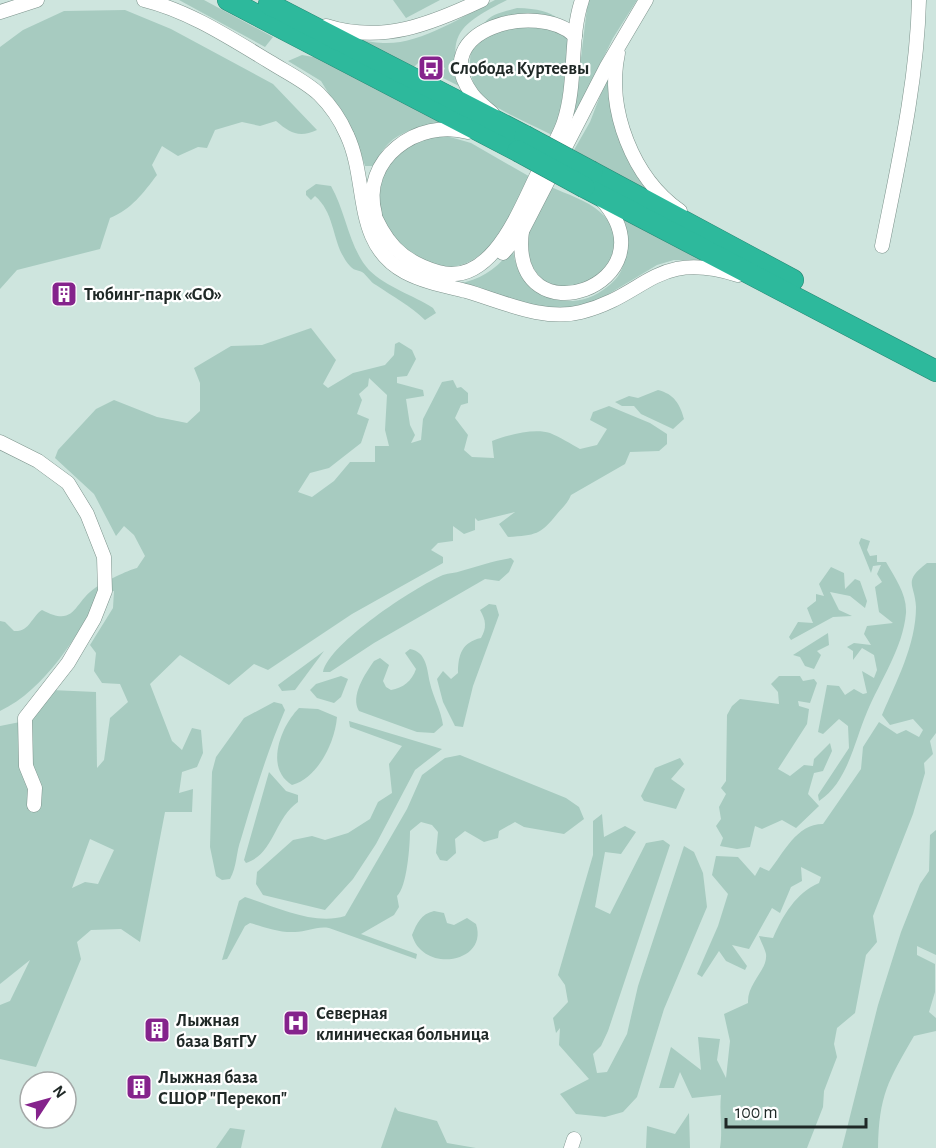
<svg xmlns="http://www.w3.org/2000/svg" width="936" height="1148" viewBox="0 0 936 1148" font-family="'Alegreya Sans',sans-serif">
  <rect width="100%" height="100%" fill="#cee5de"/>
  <g fill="#a7cbc0" fill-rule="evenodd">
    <path d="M 179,0 L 204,0 L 273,37 L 265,47 Z"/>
    <path d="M 393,0 L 440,0 L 406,18 Z"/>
    <path d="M 495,0 L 507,0 C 460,24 443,35 465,89 L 441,77 L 445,68 L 424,57 L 414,67 L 356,39 C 364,40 374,43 383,43 C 420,45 463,16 495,0 Z"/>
    <path d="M 588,0 L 637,0 L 613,38 L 562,141 L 576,99 Z"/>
    <path d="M 517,8 C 574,9 571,35 565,80 C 562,100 560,118 552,135 C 531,124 505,114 486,100 C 463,82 466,40 487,20 C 494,13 507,11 517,8 Z"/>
    <path d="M 125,10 L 171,29 L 273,84 L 317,130 C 299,138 290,133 276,121 L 260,126 L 242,122 L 215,130 L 207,148 L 198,147 L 178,156 L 162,146 L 152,165 L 157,175 C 143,193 132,209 110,218 L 100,249 L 17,270 L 0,289 L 0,47 L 23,30 L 64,11 Z"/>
    <path d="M 302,55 L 319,58 L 443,124 C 413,126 385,135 375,166 L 365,166 L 356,138 L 321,81 L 288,61 Z"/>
    <path d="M 610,70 C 611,132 621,150 658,198 L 574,150 L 590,122 Z"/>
    <path d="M 443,135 L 471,143 L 532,178 C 517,204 503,240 477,257 C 448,277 422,264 399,243 C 394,238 386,233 383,227 C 368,197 385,159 412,143 C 420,138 433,137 443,135 Z"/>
    <path d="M 316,184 L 331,186 C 346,212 349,248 369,270 C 386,287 413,295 433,308 L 436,313 L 425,320 C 411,306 392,296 376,285 C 370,282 367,275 362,272 C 357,270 353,270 350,266 C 331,245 337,215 315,196 L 311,200 L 306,195 L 306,191 Z"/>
    <path d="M 551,187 C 566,194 587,200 600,212 C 653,257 562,321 533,267 C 528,258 524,242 527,231 C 530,217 544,200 551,187 Z"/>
    <path d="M 623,219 L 703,261 L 674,260 L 657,265 L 592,304 L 555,311 L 458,284 C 482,279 499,268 513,247 C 515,297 571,317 607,287 C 615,281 621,274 623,265 C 627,250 625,234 623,219 Z"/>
    <path d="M 311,328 L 336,360 L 323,384 L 328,388 L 353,373 L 385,365 L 394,355 L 395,344 L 399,342 L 412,350 L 416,359 L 407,376 L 397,377 L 397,383 L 423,390 L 424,396 L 406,399 L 410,425 L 415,435 L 411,443 L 421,440 L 423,419 L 442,382 L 453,380 L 457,388 L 461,387 L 468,393 L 468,403 L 461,405 L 455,418 L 468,435 L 464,450 L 472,457 L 494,458 L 492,441 C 507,435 534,428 550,433 C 560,437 571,444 580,449 L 597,445 L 607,429 L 590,420 L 593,412 L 609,406 L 650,423 L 667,434 L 667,444 L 659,451 L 630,452 L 625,464 L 571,495 C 568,503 563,507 557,514 C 540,535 536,535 508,537 L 499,524 L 515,512 L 478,521 L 475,518 L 475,530 L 464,534 L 453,526 L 453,541 L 438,543 L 431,550 L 443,557 L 443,563 L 352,614 L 268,670 L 254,664 L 229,685 L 180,655 L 150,684 L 172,741 L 182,750 L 192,728 L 201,730 L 203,753 L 197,767 L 182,772 L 179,793 L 193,789 L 192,812 L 165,812 L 140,942 L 121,929 L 91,930 L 77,942 L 81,959 L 36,1067 L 0,1059 L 0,1005 L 10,1001 L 30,960 L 0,984 L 0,726 L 20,722 L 51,690 L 96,692 L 97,768 L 104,760 L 110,718 L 128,702 L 120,684 L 102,683 L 94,671 L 96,653 L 90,645 L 113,608 L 114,591 L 101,593 C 77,636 46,689 0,711 L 0,621 L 5,622 L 14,631 C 30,632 31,617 42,610 C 76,628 73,603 95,588 C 104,582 128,570 137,568 L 145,556 L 134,535 L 124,526 L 116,536 L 94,494 L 55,458 L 58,450 L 96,409 L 114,400 L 157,417 L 187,423 L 200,411 L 200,383 L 194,368 L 231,346 L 262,345 ZM 369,378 L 387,395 L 385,430 L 389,446 L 375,446 L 375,462 L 350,462 L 334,481 L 312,497 L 298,492 L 310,473 L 329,468 L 361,443 L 369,419 L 357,414 L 362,400 L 359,394 L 368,386 ZM 90,839 L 114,850 L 98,884 L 85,882 L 72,888 Z"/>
    <path d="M 658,390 C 674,394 680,404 684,419 L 673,429 L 641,414 L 634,406 L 622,406 L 615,402 L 629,396 L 638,398 Z"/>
    <path d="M 861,538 L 870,541 L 867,550 L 870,556 L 877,555 L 877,562 L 886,562 C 895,578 907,594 906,613 C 903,648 880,681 867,712 C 854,742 848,782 819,801 L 818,795 L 849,748 L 848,726 L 839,719 L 823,734 L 818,732 L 827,685 L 839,686 L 845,695 L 854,689 L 863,694 L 867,693 L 862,671 L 874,678 L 877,670 L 874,655 L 862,648 L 853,660 L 853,651 L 847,647 L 854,643 L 871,645 L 864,634 L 867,626 L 893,623 L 879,612 L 875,587 L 882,582 L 877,574 L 881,565 L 873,566 L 871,573 L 859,543 Z"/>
    <path d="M 511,558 L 514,561 L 509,572 L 499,581 L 485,579 L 374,643 L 330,672 L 323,672 C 329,643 415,587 443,575 C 449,573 456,573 461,571 C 478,566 493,561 511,558 Z"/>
    <path d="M 927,563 L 936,563 L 936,733 L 930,741 L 933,754 L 924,763 L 925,773 L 913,814 L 873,916 L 877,942 L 866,955 L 855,1013 L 837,1028 L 834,1044 L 837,1057 L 824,1091 L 823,1107 L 807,1148 L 720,1148 C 723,1129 719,1114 721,1095 L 692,1098 L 680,1072 L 674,1088 L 659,1088 L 671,1047 L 701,1070 L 698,1037 L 720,1039 L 717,1060 L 726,1078 L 730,1041 L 724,1014 L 748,1003 C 747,983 768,970 766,954 C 765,949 761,942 759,936 L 773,938 C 783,915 796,893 819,883 L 821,877 L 801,867 L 802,881 L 791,887 L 780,913 L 772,908 L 749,949 L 732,945 L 747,966 L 745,970 L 726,961 L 719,951 L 702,977 L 697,974 L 718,926 L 728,894 L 712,875 L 716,856 L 738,857 L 755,876 L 760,867 L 769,871 C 784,853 796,824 823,824 L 861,769 L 863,747 L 879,722 L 897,734 L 906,730 L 919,737 L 923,730 L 913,719 L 890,725 L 882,715 C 896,682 916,645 916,607 C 915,584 902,582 927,563 Z"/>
    <path d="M 831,567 L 844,573 L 845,589 L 855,579 L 860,581 L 867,601 L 865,608 L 850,596 L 830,592 L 839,610 L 852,616 L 833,617 L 791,640 L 789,637 L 798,622 L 813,623 L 807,608 L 816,601 L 816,594 L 824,596 L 819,584 Z"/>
    <path d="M 489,604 L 496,605 L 499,615 L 473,686 L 463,727 L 455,726 L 443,702 L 437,679 L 443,671 L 451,679 L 458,673 C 458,655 462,642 481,638 C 487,628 486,620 480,610 Z"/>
    <path d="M 828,633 L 829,645 L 817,651 L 821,655 L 814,669 L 805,666 L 800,657 L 793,655 Z"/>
    <path d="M 410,649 C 427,652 427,670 430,683 C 433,697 441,710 443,725 L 434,733 L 417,732 L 359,711 C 350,696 365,674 374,661 L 380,658 L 389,665 L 383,681 L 386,687 L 391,690 C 403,688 412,681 416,669 L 405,653 Z"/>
    <path d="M 324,651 L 295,690 L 282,691 L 278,685 Z"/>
    <path d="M 341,676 L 348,679 L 341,697 L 334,703 L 317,698 L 310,690 L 316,684 Z"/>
    <path d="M 779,676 L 800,676 L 803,681 L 814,679 L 817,683 L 810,703 L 798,701 L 799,706 L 809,709 L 807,724 L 778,769 L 790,776 L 804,765 L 813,766 L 814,759 L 830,743 L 832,751 L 823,771 L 814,773 L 808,794 L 819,806 L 796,828 L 782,820 L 762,829 L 755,826 L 750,847 L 737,849 L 720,846 L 723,838 L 716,826 L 721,819 L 719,807 L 726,794 L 721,788 L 726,781 L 727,715 L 732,706 L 740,699 L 779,704 L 778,692 L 771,684 Z"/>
    <path d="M 274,702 L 282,704 L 285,710 C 267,752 254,795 241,839 C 236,852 237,867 230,879 L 222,880 L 216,876 L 210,847 L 212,772 L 216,757 L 244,718 Z"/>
    <path d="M 299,708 L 318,709 L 337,717 C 335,742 318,778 292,785 C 264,768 281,726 299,708 Z"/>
    <path d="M 349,721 L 442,749 L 415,770 L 376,844 L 353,879 L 325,910 L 263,895 L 256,884 L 257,872 L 293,840 L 312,836 L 325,840 L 348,833 L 370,819 L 378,802 L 392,793 L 389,764 L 402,746 L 350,727 Z"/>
    <path d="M 460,755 L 566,798 L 579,807 L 584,819 L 564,834 L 524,827 L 515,822 L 499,831 L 498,838 L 484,842 L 465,831 L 455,839 L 456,853 L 447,861 L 440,860 L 436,853 L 438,832 L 432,825 L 421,822 L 410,831 C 410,846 407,887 397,896 L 399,907 L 394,915 L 361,934 L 417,954 L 416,959 L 329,928 C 316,926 307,932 295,932 C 280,933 264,927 250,923 L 245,926 L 227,959 L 222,960 L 239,901 L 245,897 C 274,906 314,926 345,916 L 407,809 L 422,775 L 445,758 Z"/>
    <path d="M 680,758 L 684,764 L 671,779 L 685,789 L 676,809 L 644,801 L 641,796 L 655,768 Z"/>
    <path d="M 269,772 L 286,791 L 298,795 L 298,802 C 274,819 274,854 246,863 L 244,860 Z"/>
    <path d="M 602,814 L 604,837 L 625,826 L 636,832 L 621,854 L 605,852 L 595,907 L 610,914 L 646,843 L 663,840 L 670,845 L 608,1031 L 601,1046 L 593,1054 L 597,1073 L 607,1072 L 627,1034 L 638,986 L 684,846 L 694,852 L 703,873 L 707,907 L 664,1009 L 637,1097 L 623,1112 L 605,1117 L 576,1114 L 560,1094 L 589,1079 L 559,1045 L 560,1028 L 556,1033 L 553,1018 L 568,1002 L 565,985 L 558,975 L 593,855 L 593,821 Z"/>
    <path d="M 936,830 L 936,955 L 917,946 L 917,955 L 935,964 L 935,992 L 929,1012 L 936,1018 L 936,1031 L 914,1036 C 888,1081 879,1095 878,1148 L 842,1148 L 878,1005 L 901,932 L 920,884 L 929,871 L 930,835 Z"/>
    <path d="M 434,911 L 444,913 L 447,923 L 454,925 L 467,918 L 476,924 C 489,963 423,974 412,935 C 417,923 421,914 434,911 Z"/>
    <path d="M 395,1107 L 398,1111 L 437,1121 L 447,1143 L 476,1148 L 381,1148 Z"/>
    <path d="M 689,1113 L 690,1148 L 646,1148 L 647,1126 L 675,1134 Z"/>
    <path d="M 230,1128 L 245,1130 L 241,1148 L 216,1148 Z"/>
  </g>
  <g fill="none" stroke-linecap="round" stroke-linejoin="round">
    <g stroke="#7d938c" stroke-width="15">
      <g id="minor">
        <path d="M 144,0 C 189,11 230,38 270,62 C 286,72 305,81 319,94 C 330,105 341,121 347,135 C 369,182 352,244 405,272 C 424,282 446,286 466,291 C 501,301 544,322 581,312 C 648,295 655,249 738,275"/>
        <path d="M 0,12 L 37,0"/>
        <path d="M 326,26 C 382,44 431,24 482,0"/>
        <path d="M 618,53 C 606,110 633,178 680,211"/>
        <path d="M 492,113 C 485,107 477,101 472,94 C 425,30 538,0 575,36"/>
        <path d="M 370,205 C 384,241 400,261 438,272 C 491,288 519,211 537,175 C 546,158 558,140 564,122 C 577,83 569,39 582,0"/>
        <path d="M 375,214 C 360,159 418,118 468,132"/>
        <path d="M 522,231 C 508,344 678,284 601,199"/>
        <path d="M 882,246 C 898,165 917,83 919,0"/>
        <path d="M 503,253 L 522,231 L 607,66 L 646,0"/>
        <path d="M 0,442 L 38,461 L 68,483 L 87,514 L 104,557 L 105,591 L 94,619 L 68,663 L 25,718 L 26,766 L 35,788 L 34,805"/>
        <path d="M 571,1148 L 574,1139"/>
      </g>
    </g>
    <g stroke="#288673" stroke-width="22">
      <g id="highway">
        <path d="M 228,0 L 518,151"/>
        <path d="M 269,4 L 525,136"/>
        <path d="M 592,172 L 793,280"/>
        <path d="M 584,187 L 936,371"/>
      </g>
    </g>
    <use href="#minor" stroke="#fff" stroke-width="14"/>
    <use href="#highway" stroke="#2db99c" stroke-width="21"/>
    <g stroke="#288673" stroke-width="22" stroke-linecap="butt">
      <g id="highway-bridge">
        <path d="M 525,136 L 592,172"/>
        <path d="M 518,151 L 584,187"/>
      </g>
    </g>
    <use href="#highway-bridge" stroke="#2db99c" stroke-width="21"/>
  </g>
  <defs>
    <g id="bus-square" transform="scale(1.35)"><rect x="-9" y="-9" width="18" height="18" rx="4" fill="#85238c" stroke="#fff"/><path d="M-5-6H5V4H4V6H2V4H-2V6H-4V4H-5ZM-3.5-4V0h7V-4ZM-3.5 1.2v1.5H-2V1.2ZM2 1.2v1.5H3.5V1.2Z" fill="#fff"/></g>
    <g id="building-square" transform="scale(1.35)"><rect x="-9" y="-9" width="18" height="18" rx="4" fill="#85238c" stroke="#fff"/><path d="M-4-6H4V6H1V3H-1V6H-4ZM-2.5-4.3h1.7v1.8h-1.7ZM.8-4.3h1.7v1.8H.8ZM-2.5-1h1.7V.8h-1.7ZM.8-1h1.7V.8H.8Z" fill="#fff"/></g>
    <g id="hospital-square" transform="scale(1.35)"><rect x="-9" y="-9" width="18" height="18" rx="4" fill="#85238c" stroke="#fff"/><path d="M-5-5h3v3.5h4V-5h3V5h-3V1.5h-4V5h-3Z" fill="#fff"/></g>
  </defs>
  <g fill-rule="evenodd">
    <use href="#bus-square" x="431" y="68"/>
    <use href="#building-square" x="64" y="294"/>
    <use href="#hospital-square" x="296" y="1023"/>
    <use href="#building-square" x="157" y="1030"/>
    <use href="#building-square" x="139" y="1087"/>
  </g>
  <g text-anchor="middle" stroke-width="4.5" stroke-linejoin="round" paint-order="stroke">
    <g font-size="18" font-weight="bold" fill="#1f2826" stroke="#fff" text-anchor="start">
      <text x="450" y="74">Слобода Куртеевы</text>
      <text x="84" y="300">Тюбинг-парк «GO»</text>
      <text x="316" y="1019">Северная<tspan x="316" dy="21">клиническая больница</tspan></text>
      <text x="176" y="1026">Лыжная<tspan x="176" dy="21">база ВятГУ</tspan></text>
      <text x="158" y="1083">Лыжная база<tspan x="158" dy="21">СШОР "Перекоп"</tspan></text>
    </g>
  </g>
  <g transform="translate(48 1100) rotate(54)"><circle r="28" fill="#ffffff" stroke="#a5a9a8" stroke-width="1.5"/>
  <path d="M0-4.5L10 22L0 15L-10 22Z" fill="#85238c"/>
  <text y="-9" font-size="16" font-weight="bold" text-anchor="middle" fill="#1f2826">N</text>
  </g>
  <path d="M726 1118v9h140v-9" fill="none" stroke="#1f2826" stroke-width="3"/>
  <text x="735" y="1118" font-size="18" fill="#1f2826" stroke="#ffffff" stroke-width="4.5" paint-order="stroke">100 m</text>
</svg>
